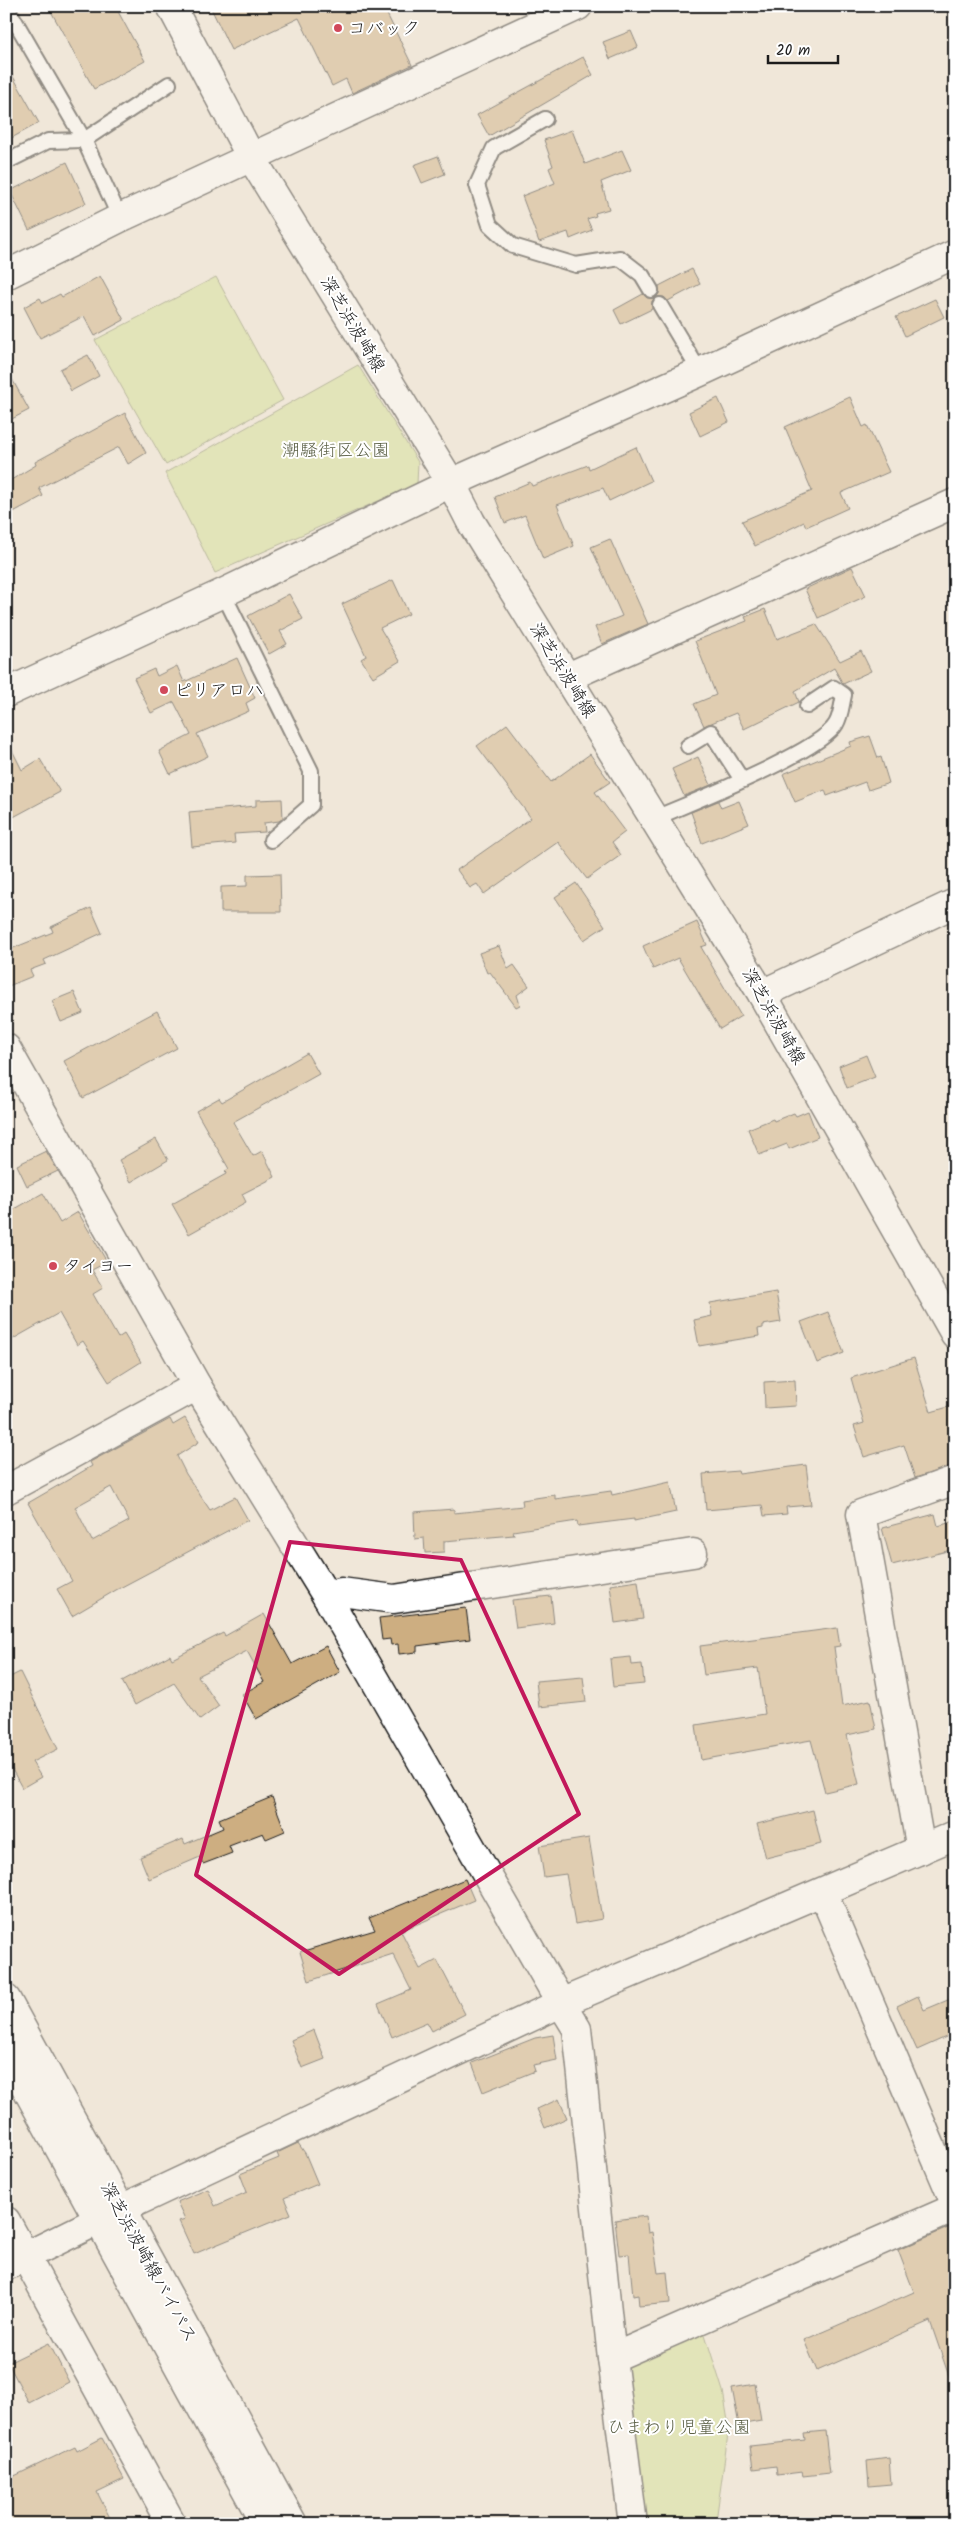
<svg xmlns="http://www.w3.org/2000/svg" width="961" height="2530" viewBox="0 0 961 2530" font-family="Kalam,'Klee One',sans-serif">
  <rect width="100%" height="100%" fill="#f0e7d9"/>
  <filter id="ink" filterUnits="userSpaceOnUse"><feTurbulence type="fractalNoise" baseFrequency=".02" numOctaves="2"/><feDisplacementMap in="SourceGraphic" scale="10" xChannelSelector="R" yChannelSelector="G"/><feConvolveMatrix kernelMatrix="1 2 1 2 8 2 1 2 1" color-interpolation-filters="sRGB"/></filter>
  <g filter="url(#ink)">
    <g fill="#d1df93" stroke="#767e58">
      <path d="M 216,277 L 283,400 L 166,465 L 95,340 Z"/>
      <path d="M 358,365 L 418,462 L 417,484 L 215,573 L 165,473 Z"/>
      <path d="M 702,2325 L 723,2391 L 729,2427 L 716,2521 L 643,2524 L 622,2366 Z"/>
    </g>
    <g fill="#cdae81" stroke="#1c1c1c" fill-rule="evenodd">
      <path d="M 48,6 L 115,6 L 145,61 L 94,89 Z"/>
      <path d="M 210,6 L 383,6 L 412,65 L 352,93 L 346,79 L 332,86 L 299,18 L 231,50 Z"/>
      <path d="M 631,31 L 638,47 L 610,59 L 603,42 Z"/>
      <path d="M 583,57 L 593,75 L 489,136 L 477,115 Z"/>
      <path d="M 6,64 L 39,123 L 6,141 Z"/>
      <path d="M 572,130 L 585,164 L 622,150 L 631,170 L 601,182 L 609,209 L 595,213 L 596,216 L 587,219 L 592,230 L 570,239 L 568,232 L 539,242 L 522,196 L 555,183 L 549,168 L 553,166 L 544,140 Z"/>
      <path d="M 438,156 L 445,174 L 422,183 L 414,165 Z"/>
      <path d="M 67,162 L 86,203 L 29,230 L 10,191 Z"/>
      <path d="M 692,269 L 700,284 L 668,301 L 664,297 L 656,297 L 652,301 L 652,309 L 621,324 L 614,310 L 643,294 L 647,298 L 655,298 L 659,294 L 659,286 Z"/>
      <path d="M 100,276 L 124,320 L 95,336 L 84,316 L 40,338 L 24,307 L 40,298 L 43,303 L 60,294 L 62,297 Z"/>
      <path d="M 935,299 L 944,317 L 905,336 L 896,317 Z"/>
      <path d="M 88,355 L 99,376 L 71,391 L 60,369 Z"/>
      <path d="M 6,368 L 29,410 L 6,422 Z"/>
      <path d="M 850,397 L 863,427 L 867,425 L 889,472 L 841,493 L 848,508 L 806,527 L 804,522 L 755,546 L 742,521 L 812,491 L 785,427 Z"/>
      <path d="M 718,398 L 729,422 L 700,436 L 689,412 Z"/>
      <path d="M 125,413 L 146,453 L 128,464 L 119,447 L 39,488 L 43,496 L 6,516 L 6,483 L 36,465 L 35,462 Z"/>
      <path d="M 636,447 L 651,481 L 609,501 L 603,488 L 557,505 L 574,546 L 543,559 L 525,515 L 505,523 L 495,497 L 530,482 L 532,486 L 588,465 L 589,469 Z"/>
      <path d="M 610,539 L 648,624 L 602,644 L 595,627 L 622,616 L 591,547 Z"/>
      <path d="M 852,567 L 866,596 L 818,618 L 805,589 Z"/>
      <path d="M 393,580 L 409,614 L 380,628 L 400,661 L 373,677 L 361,659 L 366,656 L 342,604 Z"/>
      <path d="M 289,594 L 303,619 L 280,631 L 287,644 L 269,654 L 248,616 Z"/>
      <path d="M 765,609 L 777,639 L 816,624 L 840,661 L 861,651 L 871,671 L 843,684 L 834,668 L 795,691 L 799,702 L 744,729 L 736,713 L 704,726 L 694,704 L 716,695 L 695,641 L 747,621 L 745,617 Z"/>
      <path d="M 237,658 L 255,698 L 246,703 L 249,711 L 197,734 L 208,756 L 170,774 L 159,751 L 191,735 L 174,702 L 151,713 L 134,678 L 154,669 L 157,676 L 177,666 L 184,682 Z"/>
      <path d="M 507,724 L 551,782 L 590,754 L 610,782 L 595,792 L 625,832 L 612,842 L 621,855 L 587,879 L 558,842 L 484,894 L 477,884 L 470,888 L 457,870 L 531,818 L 477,746 Z"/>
      <path d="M 870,736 L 878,758 L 881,757 L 889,783 L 868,790 L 865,782 L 827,796 L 825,790 L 795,802 L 783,774 L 851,746 L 850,742 Z"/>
      <path d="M 6,738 L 22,770 L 40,759 L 60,792 L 6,821 Z"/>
      <path d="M 698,757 L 711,785 L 684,796 L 672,769 Z"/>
      <path d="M 282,799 L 283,818 L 279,821 L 264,823 L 265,832 L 234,834 L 235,843 L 192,847 L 189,812 L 256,806 L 256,800 Z"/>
      <path d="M 718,801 L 721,808 L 739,801 L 749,824 L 702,843 L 691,812 Z"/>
      <path d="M 280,874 L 281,912 L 221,912 L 221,887 L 247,886 L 247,875 Z"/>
      <path d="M 576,883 L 605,926 L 584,940 L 555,897 Z"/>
      <path d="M 91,908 L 102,933 L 44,960 L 46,964 L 30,970 L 33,976 L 6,987 L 6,951 L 53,932 L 51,927 Z"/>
      <path d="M 697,922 L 707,945 L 701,947 L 741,1016 L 720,1029 L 678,958 L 653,969 L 643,946 Z"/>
      <path d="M 499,946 L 508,969 L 514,965 L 529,986 L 517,995 L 520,1005 L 516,1007 L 490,972 L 487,973 L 479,953 Z"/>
      <path d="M 74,992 L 83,1013 L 61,1022 L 52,1001 Z"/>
      <path d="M 157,1011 L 177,1048 L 83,1098 L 64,1061 Z"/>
      <path d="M 307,1053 L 319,1074 L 233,1122 L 253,1156 L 262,1151 L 275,1177 L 242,1194 L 246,1202 L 189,1234 L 172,1204 L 226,1174 L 225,1171 L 229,1169 L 196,1111 L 219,1098 L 222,1102 Z"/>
      <path d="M 866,1055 L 875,1077 L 847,1088 L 839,1066 Z"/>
      <path d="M 808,1111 L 818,1137 L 789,1149 L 787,1144 L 759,1155 L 748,1129 L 773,1119 L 774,1121 L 794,1113 L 796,1116 Z"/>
      <path d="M 156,1139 L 168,1160 L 131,1182 L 119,1160 Z"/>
      <path d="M 46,1151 L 58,1171 L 27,1186 L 17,1165 Z"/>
      <path d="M 43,1193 L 60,1223 L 78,1212 L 107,1262 L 92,1270 L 103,1288 L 93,1294 L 118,1338 L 124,1334 L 141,1362 L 109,1382 L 83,1341 L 77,1345 L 59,1313 L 6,1343 L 6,1214 Z"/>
      <path d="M 776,1292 L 781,1322 L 763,1325 L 763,1328 L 758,1329 L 759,1336 L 699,1346 L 694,1320 L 712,1316 L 710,1303 Z"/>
      <path d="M 828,1312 L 844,1353 L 817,1363 L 801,1322 Z"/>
      <path d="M 914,1358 L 931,1412 L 955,1405 L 955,1465 L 915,1478 L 904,1445 L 864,1457 L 854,1426 L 864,1423 L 851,1378 Z"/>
      <path d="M 795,1380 L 796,1406 L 765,1408 L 764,1382 Z"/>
      <path d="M 185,1418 L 199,1442 L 177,1456 L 186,1474 L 210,1510 L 235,1497 L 248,1520 L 116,1590 L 72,1616 L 57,1589 L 72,1581 L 28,1503 L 92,1466 L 90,1462 L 170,1419 L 173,1425 ZM 111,1487 L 129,1521 L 92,1541 L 75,1507 Z"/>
      <path d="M 806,1465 L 811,1505 L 786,1507 L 787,1514 L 764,1516 L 762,1505 L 706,1510 L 703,1474 L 738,1471 L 739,1474 Z"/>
      <path d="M 670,1482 L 676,1512 L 634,1521 L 634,1519 L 578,1526 L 577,1521 L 513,1531 L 514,1535 L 444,1541 L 444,1552 L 425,1553 L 424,1538 L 415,1539 L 414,1512 L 454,1509 L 454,1513 L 523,1506 L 522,1500 L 555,1495 L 555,1499 L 611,1491 L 612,1495 Z"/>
      <path d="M 935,1514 L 938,1526 L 955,1521 L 955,1549 L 892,1565 L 882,1528 Z"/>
      <path d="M 638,1581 L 643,1619 L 615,1623 L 610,1585 Z"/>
      <path d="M 551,1596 L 554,1623 L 516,1628 L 512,1600 Z"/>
      <path d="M 466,1608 L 470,1639 L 417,1646 L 417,1652 L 399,1654 L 398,1644 L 391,1645 L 390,1639 L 382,1640 L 379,1618 Z"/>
      <path d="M 264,1614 L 292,1664 L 326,1646 L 340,1672 L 256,1719 L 242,1694 L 264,1682 L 247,1651 L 198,1676 L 219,1706 L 200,1720 L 174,1683 L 135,1705 L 122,1681 L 170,1655 L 172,1659 L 223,1633 L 225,1636 Z"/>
      <path d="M 837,1628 L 840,1646 L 834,1647 L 842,1706 L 870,1700 L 876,1729 L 847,1735 L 859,1784 L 825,1792 L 811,1740 L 701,1760 L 696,1725 L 765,1714 L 758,1668 L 704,1675 L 700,1646 Z"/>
      <path d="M 631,1657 L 632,1665 L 642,1664 L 644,1684 L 613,1687 L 610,1659 Z"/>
      <path d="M 20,1672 L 58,1749 L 32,1762 L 41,1777 L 22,1788 L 6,1758 L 6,1679 Z"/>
      <path d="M 583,1677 L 586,1702 L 539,1707 L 536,1681 Z"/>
      <path d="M 272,1797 L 285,1831 L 266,1839 L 263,1833 L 229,1846 L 232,1853 L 203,1864 L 200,1857 L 149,1879 L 140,1857 L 183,1839 L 185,1844 L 223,1828 L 219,1819 Z"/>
      <path d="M 813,1810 L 821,1844 L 766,1858 L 757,1824 Z"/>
      <path d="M 589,1838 L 602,1919 L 575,1924 L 566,1874 L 544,1877 L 539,1846 Z"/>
      <path d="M 465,1879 L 474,1900 L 401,1931 L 420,1969 L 437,1960 L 465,2014 L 432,2031 L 427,2022 L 392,2037 L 378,2004 L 411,1990 L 393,1954 L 309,1981 L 300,1952 L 375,1930 L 369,1918 Z"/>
      <path d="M 918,1996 L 924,2010 L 955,1997 L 955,2033 L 917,2050 L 897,2006 Z"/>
      <path d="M 314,2030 L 325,2059 L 302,2068 L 291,2040 Z"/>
      <path d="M 553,2035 L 557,2060 L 533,2065 L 535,2071 L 483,2092 L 472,2063 L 535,2038 Z"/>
      <path d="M 559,2099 L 567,2118 L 545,2128 L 537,2109 Z"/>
      <path d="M 298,2143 L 305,2153 L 318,2184 L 284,2198 L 291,2214 L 194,2254 L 179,2221 L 185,2219 L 177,2202 L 208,2189 L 215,2206 L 247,2192 L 240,2174 L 279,2158 L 277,2153 Z"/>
      <path d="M 646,2216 L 648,2233 L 652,2232 L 658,2273 L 667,2272 L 670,2303 L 639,2306 L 638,2295 L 633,2296 L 629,2254 L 619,2255 L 615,2220 Z"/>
      <path d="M 950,2227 L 955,2238 L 955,2384 L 952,2385 L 930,2321 L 817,2371 L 804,2340 L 914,2292 L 898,2250 Z"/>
      <path d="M 49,2343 L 69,2382 L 29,2403 L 8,2363 Z"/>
      <path d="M 755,2384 L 761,2421 L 739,2425 L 732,2388 Z"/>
      <path d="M 825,2431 L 830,2473 L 803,2476 L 802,2472 L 777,2475 L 776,2466 L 753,2469 L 750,2446 L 805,2440 L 804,2433 Z"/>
      <path d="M 102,2438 L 124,2479 L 97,2492 L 113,2524 L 6,2524 L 6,2480 L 75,2447 L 77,2451 Z"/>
      <path d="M 889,2458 L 891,2484 L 869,2486 L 867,2461 Z"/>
    </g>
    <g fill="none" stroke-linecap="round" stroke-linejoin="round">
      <g stroke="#1c1c1c" stroke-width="18">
        <g id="lane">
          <path d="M 8,9 L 84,140 L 120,218"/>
          <path d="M 545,119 L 494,148 L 477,185 L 490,225 L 513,246 L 576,265 L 620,258 L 642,275 L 651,290"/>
          <path d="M 6,162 L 48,141 L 84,140 L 169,84"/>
          <path d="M 660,305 L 700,372"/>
          <path d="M 223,593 L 311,771 L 311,805 L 271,840"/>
          <path d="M 688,746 L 711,732 L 742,780"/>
          <path d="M 655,818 C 690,803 820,752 836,724 C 841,716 842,703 844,695 L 834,688 L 807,706"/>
        </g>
      </g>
      <g stroke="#1c1c1c" stroke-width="31">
        <g id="street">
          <path d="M 6,275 L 120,218 L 578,6"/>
          <path d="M 568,677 L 955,503"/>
          <path d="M 762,994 L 955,903"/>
          <path d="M 6,1490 L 197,1386"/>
          <path d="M 327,1597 L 341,1592 L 394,1599 L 693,1553"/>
          <path d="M 921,1850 L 861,1514 L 955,1480"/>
          <path d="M 823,1893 L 955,2203"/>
          <path d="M 561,2003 L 577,2029 L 612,2358 L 633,2524"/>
          <path d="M 6,2221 L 172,2524"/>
          <path d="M 6,2266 L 121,2209 L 561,2003 L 955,1835"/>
          <path d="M 612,2358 L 955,2208"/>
        </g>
      </g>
      <g stroke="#1c1c1c" stroke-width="31">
        <g id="secondary">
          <path d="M 171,6 L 251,157 L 451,483 L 471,522 L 762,994 L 955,1334"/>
          <path d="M 6,693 L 223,593 L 451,483 L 700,372 L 955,254"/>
          <path d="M 6,1048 L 197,1386 L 327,1597 L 561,2003"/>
          <path d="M 6,1999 L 293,2524"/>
          <path d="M 6,2051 L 265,2524"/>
        </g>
      </g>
      <use href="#lane" stroke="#fff" stroke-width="14"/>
      <use href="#street" stroke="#fff" stroke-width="28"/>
      <use href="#secondary" stroke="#fff" stroke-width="28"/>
    </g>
  </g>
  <path d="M0 0H961V2530H0ZM 290,1542 L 461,1560 L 579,1814 L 339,1974 L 196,1875 Z" fill="#f0e7d9" fill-opacity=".55" fill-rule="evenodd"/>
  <path fill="none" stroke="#c2185b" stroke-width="4" stroke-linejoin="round" d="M 290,1542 L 461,1560 L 579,1814 L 339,1974 L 196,1875 Z"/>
  <g fill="#d1495b" stroke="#fff" stroke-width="2">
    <circle cx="338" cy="28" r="5"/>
    <circle cx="164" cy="690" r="5"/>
    <circle cx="53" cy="1266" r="5"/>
  </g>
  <g text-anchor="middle" stroke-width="4" stroke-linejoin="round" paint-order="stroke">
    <g font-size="18" fill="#1c1c1c" stroke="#fff" text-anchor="start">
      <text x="348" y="34">コバック</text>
      <text x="174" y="696">ピリアロハ</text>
      <text x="63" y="1272">タイヨー</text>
    </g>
    <g font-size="18" fill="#1c1c1c" stroke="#fff">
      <text transform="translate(353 324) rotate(59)" y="6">深芝浜波崎線</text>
      <text transform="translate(563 670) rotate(58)" y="6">深芝浜波崎線</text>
      <text transform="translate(774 1016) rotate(60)" y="6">深芝浜波崎線</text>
      <text transform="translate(149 2262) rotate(61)" y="6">深芝浜波崎線バイパス</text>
    </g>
    <g font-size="18" fill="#5b6046" stroke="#fff">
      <text x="336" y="456">潮騒街区公園</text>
      <text x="679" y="2433">ひまわり児童公園</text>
    </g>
  </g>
  <rect width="961" height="2530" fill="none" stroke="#fff" stroke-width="25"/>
  <rect x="12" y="12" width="936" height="2505" fill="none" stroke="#1c1c1c" stroke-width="2" filter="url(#ink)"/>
  <path d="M768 55v8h70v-8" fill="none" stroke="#1c1c1c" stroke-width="2.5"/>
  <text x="776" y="55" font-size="15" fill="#1c1c1c" stroke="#ffffff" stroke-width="4" paint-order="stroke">20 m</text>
</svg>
